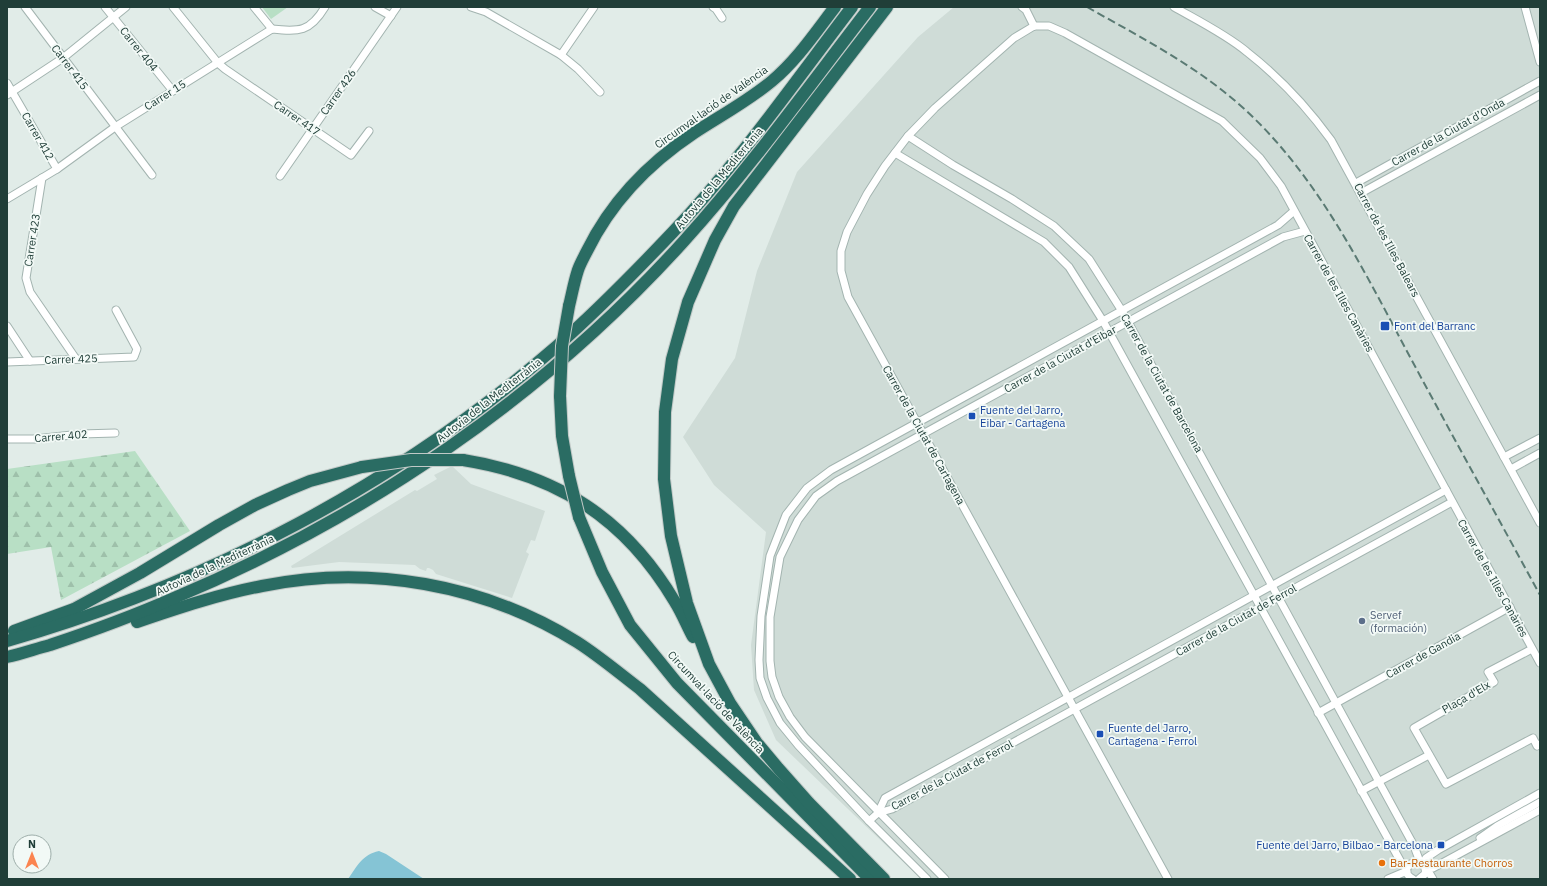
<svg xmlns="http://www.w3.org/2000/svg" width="1547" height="886" viewBox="0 0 1547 886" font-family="'IBM Plex Sans',sans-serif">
  <defs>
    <pattern id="forest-firs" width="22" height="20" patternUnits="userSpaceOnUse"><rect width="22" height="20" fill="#b8dfc5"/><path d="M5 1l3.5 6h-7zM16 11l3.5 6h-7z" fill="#9ec0aa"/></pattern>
  </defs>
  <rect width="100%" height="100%" fill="#e1ece8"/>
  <g fill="#cfdcd7">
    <path d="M 954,7 L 1540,7 L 1540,879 L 921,879 L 776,740 L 754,690 L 751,645 L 766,532 L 714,485 L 683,437 L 735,358 L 757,271 L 797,172 L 918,37 Z"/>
    <path d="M 452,466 L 471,484 L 545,511 L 535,541 L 531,540 L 526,552 L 529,554 L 512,598 L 436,574 L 433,570 L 429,568 L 427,568 L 426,571 L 420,569 L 415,565 L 339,562 L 292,568 L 291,566 L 415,490 L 417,491 L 437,479 L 434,475 Z"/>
  </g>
  <path fill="url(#forest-firs)" d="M 135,451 L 190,531 L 61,600 L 51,547 L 7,554 L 7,469 Z"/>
  <path fill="#b8dfc5" d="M 262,7 L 288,7 L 271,19 Z"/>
  <path fill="#85c4d5" d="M 379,851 L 386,854 L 424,879 L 348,879 C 358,865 362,855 379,851 Z"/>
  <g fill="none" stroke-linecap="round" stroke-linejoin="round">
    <g stroke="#a3b4b0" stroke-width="9">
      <g id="minor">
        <path d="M 25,7 L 152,175"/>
        <path d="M 105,7 L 173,91"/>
        <path d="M 173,7 L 218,63 L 225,69 L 351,155 L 369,131"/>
        <path d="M 254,7 L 272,29"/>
        <path d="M 375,7 L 391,16"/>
        <path d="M 471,7 L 486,12 L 561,55 L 578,69 L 600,92"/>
        <path d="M 713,7 L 716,9 L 722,18"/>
        <path d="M 1022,7 L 1026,10 L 1034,26"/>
        <path d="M 1174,7 C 1197,20 1227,35 1247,52 C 1279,77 1307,107 1331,140 L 1540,523"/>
        <path d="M 1525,7 L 1540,62"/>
        <path d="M 1034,26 L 1014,38 L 935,108 L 908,136 L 885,166 L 867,194 L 847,232 L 841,251 L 841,271 L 848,297 L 1168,879"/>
        <path d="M 1034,26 L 1049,26 L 1065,33 L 1222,121 L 1260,158 L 1281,186 L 1540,663"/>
        <path d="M 561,55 L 594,7"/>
        <path d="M 7,83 L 57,169"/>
        <path d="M 7,95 L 63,58 L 126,7"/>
        <path d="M 908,136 L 953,165 L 1012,199 L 1054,226 L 1089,259 L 1122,311 L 1414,846 L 1420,862"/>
        <path d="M 895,153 L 1044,242 L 1069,267 L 1103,321 L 1397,855 L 1402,864 L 1407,868"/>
        <path d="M 280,176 L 397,7"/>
        <path d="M 42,178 L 26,278 L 30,292 L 76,359"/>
        <path d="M 1356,183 L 1540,81"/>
        <path d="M 1361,193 L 1540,95"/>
        <path d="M 7,199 L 57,169 L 115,127 L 272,29 C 299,32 310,32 325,7"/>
        <path d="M 7,326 L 30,361"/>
        <path d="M 7,362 L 134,357 L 137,349 L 116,310"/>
        <path d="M 7,439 L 35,439 L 81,434 L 115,433"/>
        <path d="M 1504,457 L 1540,438"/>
        <path d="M 1511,469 L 1540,453"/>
        <path d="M 1532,649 L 1488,672 L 1494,682 L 1414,728 L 1446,784 L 1533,738 L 1537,746 L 1540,744"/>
        <path d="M 1318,713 L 1510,607"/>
        <path d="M 1361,791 L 1429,755"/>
        <path d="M 878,813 L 892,809 L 1452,502"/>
        <path d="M 869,821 L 878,813 L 885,798 L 1446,490"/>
        <path d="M 1480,838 L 1497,826 L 1540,802"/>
        <path d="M 1422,864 L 1426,858 L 1438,850 L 1540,793"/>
        <path d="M 1425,869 L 1433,868 L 1540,810"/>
        <path d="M 1426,872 L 1430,874 L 1433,879"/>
        <path d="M 927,879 L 869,821 L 798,745 L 780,723 L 767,698 L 760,678 L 759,660 L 761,616 L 770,556 L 786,515 L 807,488 L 831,470 L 1278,225 L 1294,211"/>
        <path d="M 945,879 L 805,737 L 790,717 L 779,697 L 772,677 L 770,661 L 770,617 L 780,557 L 798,520 L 816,496 L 837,481 L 1283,237 L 1305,231"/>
        <path d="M 1388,879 L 1407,871"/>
        <path d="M 1413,879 C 1391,867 1431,849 1425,874 L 1419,879"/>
      </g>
    </g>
    <g stroke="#c1c9c7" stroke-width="14">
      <g id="motorway">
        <path d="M 569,306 C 572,294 574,282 578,270 C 580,264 584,257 587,251 C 611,202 649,163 694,133 C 720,116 748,101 772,81 C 797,60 815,33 835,7"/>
        <path d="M 560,396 L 562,436 L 569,476"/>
        <path d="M 463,460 C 558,475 626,519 675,602 C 682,613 687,626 693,637"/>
        <path d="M 579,517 L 602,572 L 630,625 L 677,683 L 870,879"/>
        <path d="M 137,622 C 178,608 220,594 262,586 C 369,564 484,584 577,642 C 599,656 619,673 640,689 L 850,879"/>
        <path d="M 14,631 L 74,609 L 140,573 L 219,525 L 255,505 L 288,490 L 310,481 L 362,467"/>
        <path d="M 7,641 C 209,583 398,484 557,346 C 598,310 636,271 673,232 C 739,162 794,83 852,7"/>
        <path d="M 7,657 C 21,654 35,649 50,645 C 92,631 133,616 174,598 C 367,517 543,397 684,241 C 751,167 809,86 870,7"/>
        <path d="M 884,879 L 809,803 L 778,768 L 757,743 L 730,703 L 709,664 L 687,603 L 671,536 L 664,479 L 665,412 L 672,359 L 688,302 L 715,240 L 734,206 L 887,7"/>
      </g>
    </g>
    <use href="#minor" stroke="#fff" stroke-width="7"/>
    <use href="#motorway" stroke="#2a6c63" stroke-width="12"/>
    <path stroke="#5a7a73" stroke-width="2" stroke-dasharray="8 4" stroke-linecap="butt" d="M 1087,7 C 1140,37 1195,65 1241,106 C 1317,174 1363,269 1410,357 C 1453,437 1497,516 1540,595"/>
    <g stroke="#c1c9c7" stroke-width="14" stroke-linecap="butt">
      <g id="motorway-bridge">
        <path d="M 560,396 L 562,346 L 569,306"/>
        <path d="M 362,467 L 411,460 L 463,460"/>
        <path d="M 569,476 L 579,517"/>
      </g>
    </g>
    <use href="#motorway-bridge" stroke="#2a6c63" stroke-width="12"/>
  </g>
  <g fill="#1a4fb4" stroke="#f2f9f6" stroke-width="1.5">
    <rect x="1380" y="321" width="10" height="10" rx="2"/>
    <rect x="968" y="412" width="8" height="8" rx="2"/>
    <rect x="1096" y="730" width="8" height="8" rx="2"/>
    <rect x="1437" y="841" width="8" height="8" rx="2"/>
  </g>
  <circle fill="#5c6f8a" stroke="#f2f9f6" stroke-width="1.5" cx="1362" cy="621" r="4"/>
  <circle fill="#e8710a" stroke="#f2f9f6" stroke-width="1.5" cx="1382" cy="863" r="4"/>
  <g text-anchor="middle" stroke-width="3.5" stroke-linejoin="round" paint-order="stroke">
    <g font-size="11" fill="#203e38" stroke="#f2f9f6">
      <text transform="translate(139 49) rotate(51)" y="4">Carrer 404</text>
      <text transform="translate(70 67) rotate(53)" y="4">Carrer 415</text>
      <text transform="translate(338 92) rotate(-55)" y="4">Carrer 426</text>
      <text transform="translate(165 95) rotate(-32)" y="4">Carrer 15</text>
      <text transform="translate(711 107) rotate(-35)" y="4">Circumval·lació de València</text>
      <text transform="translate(297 118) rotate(34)" y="4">Carrer 417</text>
      <text transform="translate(1448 132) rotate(-29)" y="4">Carrer de la Ciutat d’Onda</text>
      <text transform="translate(38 136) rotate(60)" y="4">Carrer 412</text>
      <text transform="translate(719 178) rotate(-50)" y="4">Autovia de la Mediterrània</text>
      <text transform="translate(32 240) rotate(-81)" y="4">Carrer 423</text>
      <text transform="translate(1387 240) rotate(62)" y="4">Carrer de les Illes Balears</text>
      <text transform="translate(1339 293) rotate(61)" y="4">Carrer de les Illes Canàries</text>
      <text transform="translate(71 359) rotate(-2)" y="4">Carrer 425</text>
      <text transform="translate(1060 359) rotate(-29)" y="4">Carrer de la Ciutat d'Eibar</text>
      <text transform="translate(1162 383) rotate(61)" y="4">Carrer de la Ciutat de Barcelona</text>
      <text transform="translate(489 400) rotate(-38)" y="4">Autovia de la Mediterrània</text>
      <text transform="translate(924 435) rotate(61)" y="4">Carrer de la Ciutat de Cartagena</text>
      <text transform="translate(61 436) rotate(-5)" y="4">Carrer 402</text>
      <text transform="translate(215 565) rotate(-25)" y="4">Autovia de la Mediterrània</text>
      <text transform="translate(1493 578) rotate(61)" y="4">Carrer de les Illes Canàries</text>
      <text transform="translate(1236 620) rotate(-29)" y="4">Carrer de la Ciutat de Ferrol</text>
      <text transform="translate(1423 655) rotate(-29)" y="4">Carrer de Gandia</text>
      <text transform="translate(1466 697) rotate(-30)" y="4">Plaça d'Elx</text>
      <text transform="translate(716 702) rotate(47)" y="4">Circumval·lació de València</text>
      <text transform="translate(952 775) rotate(-28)" y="4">Carrer de la Ciutat de Ferrol</text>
    </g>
    <g font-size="11" fill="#164399" stroke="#f2f9f6" text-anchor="start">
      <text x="1394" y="330">Font del Barranc</text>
      <text x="980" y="414">Fuente del Jarro,<tspan x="980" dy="13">Eibar - Cartagena</tspan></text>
      <text x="1108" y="732">Fuente del Jarro,<tspan x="1108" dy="13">Cartagena - Ferrol</tspan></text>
      <text x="1433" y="849" text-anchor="end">Fuente del Jarro, Bilbao - Barcelona</text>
    </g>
    <g font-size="11" fill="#4e5e75" stroke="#f2f9f6" text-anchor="start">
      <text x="1370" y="619">Servef<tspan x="1370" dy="13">(formación)</tspan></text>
    </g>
    <g font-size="11" fill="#c56008" stroke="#f2f9f6" text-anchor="start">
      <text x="1390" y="867">Bar-Restaurante Chorros</text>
    </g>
  </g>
  <rect width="1547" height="886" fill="none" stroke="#203e38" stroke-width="16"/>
  <g transform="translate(32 854)"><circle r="19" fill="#f2f9f6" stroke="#9eaeaa"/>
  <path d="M0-3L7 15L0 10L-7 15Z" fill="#fb8450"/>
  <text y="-6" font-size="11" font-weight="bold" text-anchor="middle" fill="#203e38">N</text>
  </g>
</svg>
